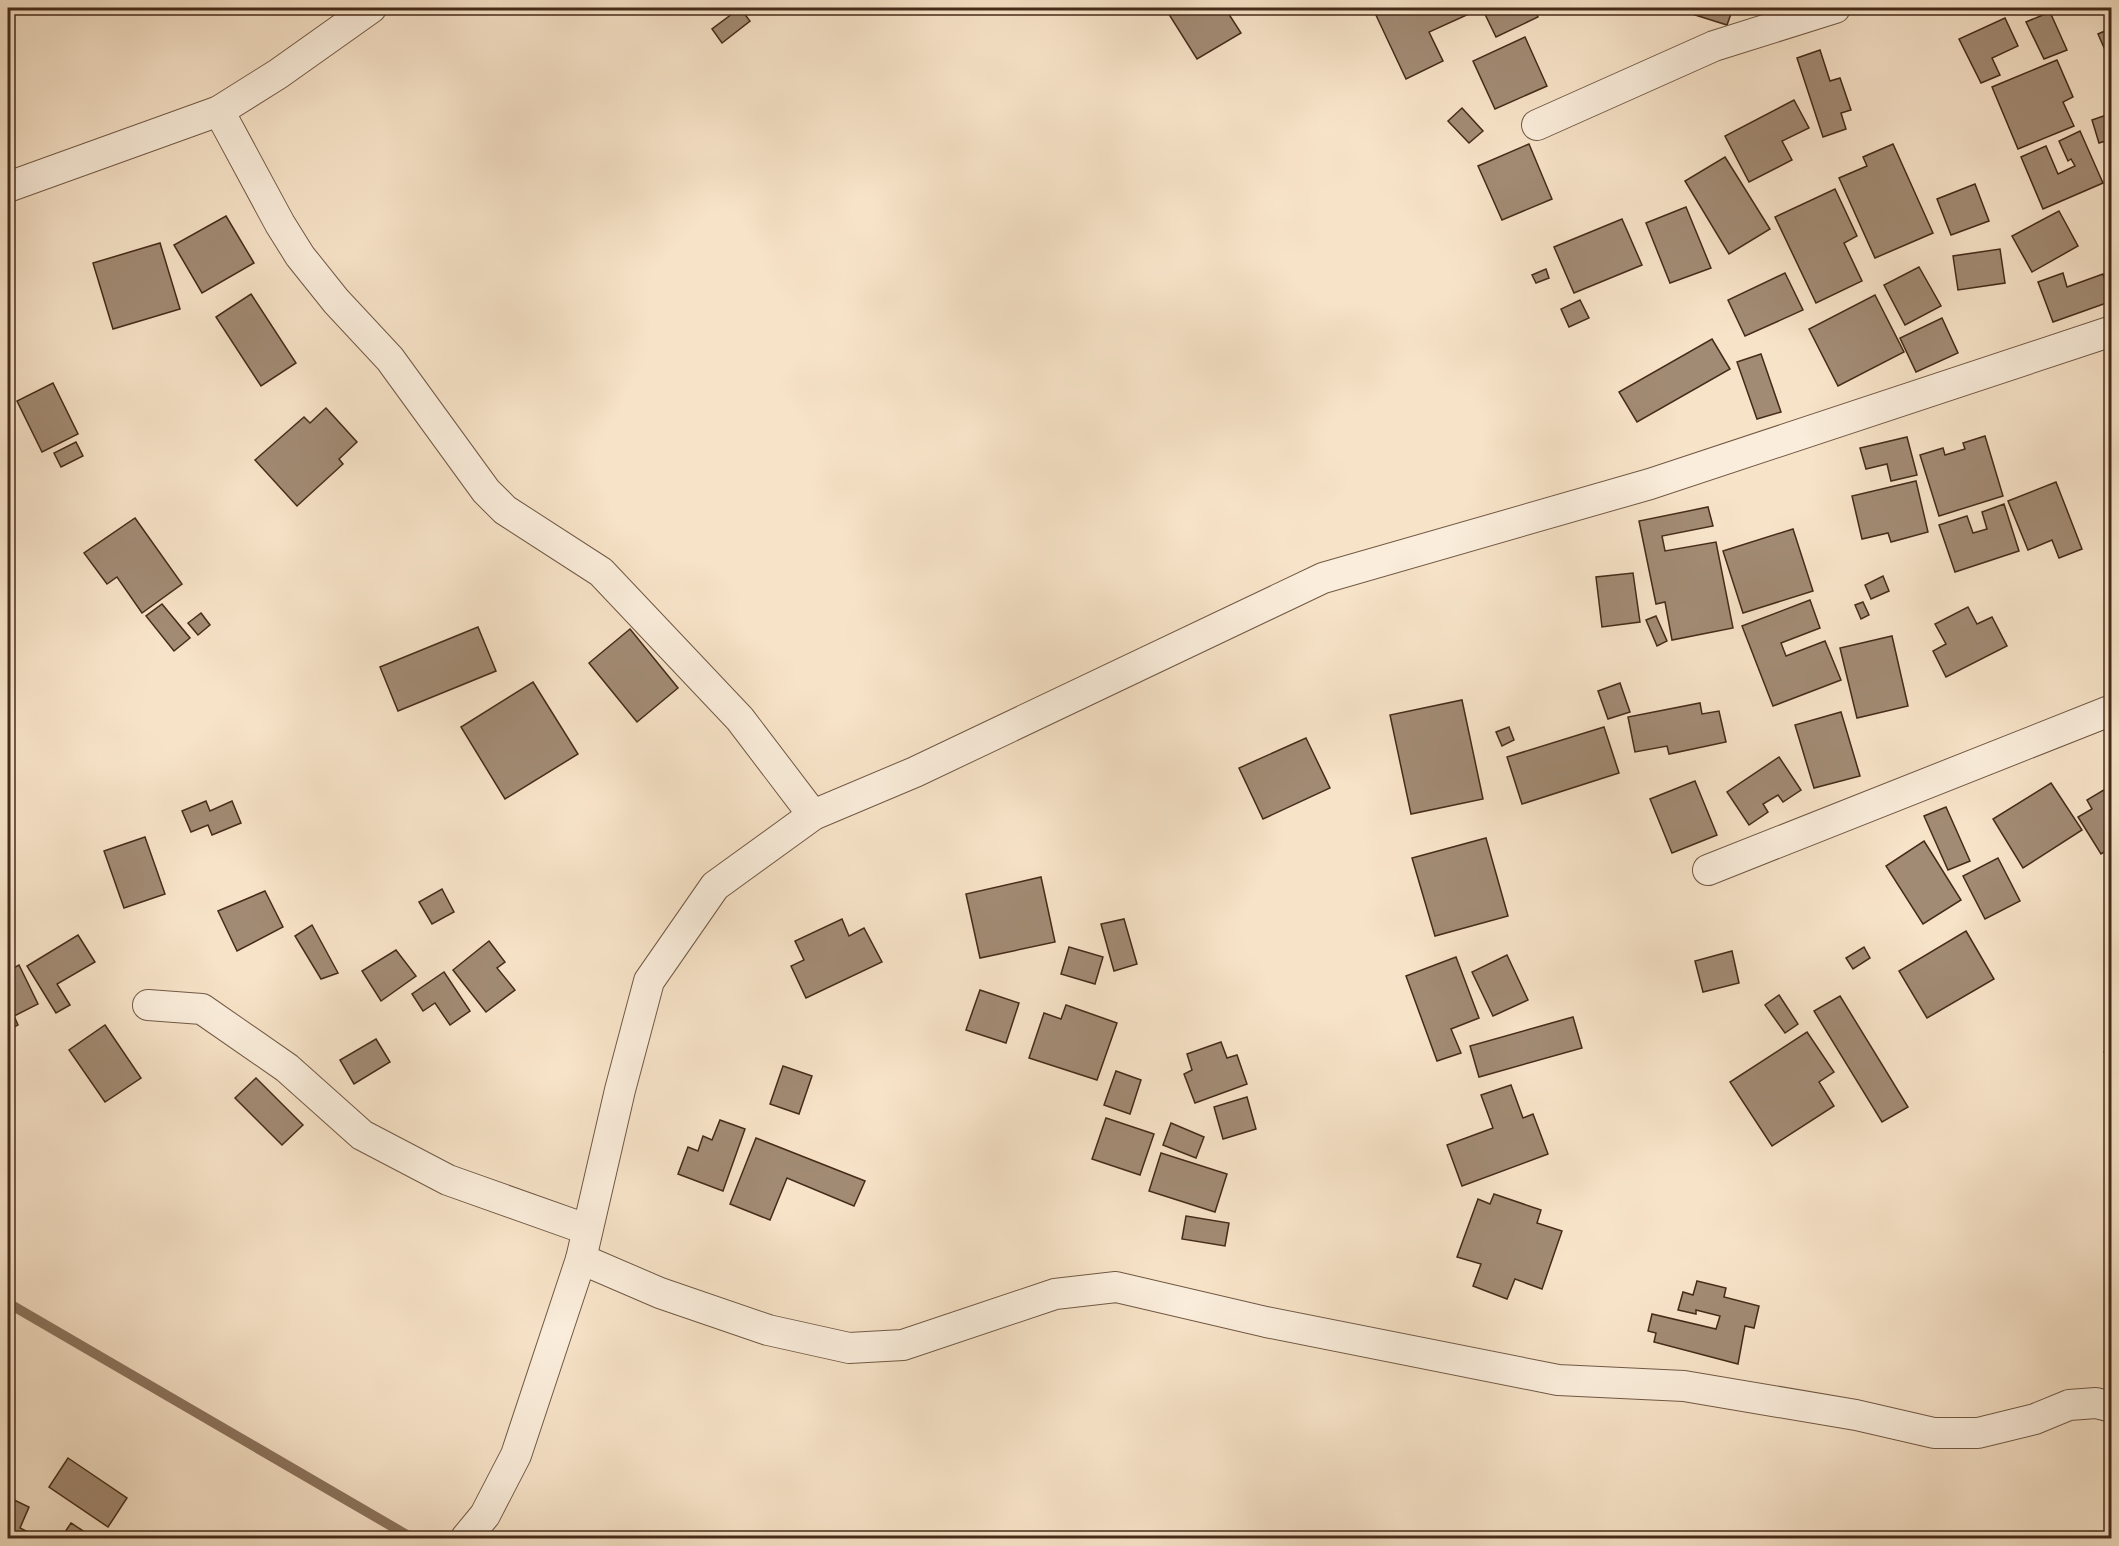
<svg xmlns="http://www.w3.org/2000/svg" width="2119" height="1546" viewBox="0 0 2119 1546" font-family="Vollkorn,serif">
  <rect width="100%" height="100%" fill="#f7e3c8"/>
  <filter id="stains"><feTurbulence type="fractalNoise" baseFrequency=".00333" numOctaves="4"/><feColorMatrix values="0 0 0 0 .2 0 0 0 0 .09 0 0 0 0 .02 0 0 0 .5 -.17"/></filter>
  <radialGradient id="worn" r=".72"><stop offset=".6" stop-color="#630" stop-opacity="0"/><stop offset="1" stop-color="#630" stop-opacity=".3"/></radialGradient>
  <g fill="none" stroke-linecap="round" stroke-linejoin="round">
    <path stroke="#8b745e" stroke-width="10" d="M 8,1303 L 412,1538"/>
  </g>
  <g fill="#a28b74" stroke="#452b19" stroke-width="1.5">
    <path d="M 740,8 L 750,21 L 722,43 L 712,29 Z"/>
    <path d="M 1165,8 L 1225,8 L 1241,33 L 1197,59 Z"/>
    <path d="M 1381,8 L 1482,8 L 1429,32 L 1443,61 L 1406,79 L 1374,11 Z"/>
    <path d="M 1482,8 L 1534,8 L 1538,17 L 1496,37 Z"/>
    <path d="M 1673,8 L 1733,8 L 1727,25 Z"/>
    <path d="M 2050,12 L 2067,50 L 2044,59 L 2026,22 Z"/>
    <path d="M 2005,18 L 2018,46 L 1992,58 L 2000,75 L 1981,83 L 1959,39 Z"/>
    <path d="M 2112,28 L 2112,66 L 2098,34 Z"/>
    <path d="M 1525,37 L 1547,86 L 1495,109 L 1473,61 Z"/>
    <path d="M 1820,50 L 1830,81 L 1840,78 L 1851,110 L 1841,113 L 1846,129 L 1823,137 L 1797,58 Z"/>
    <path d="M 2057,60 L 2073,97 L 2063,102 L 2074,126 L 2018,149 L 1992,87 Z"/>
    <path d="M 1794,100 L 1809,128 L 1782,141 L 1792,160 L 1749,182 L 1725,136 Z"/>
    <path d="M 1462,108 L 1483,131 L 1469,143 L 1448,121 Z"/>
    <path d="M 2112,113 L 2112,139 L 2099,143 L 2092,120 Z"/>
    <path d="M 2080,131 L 2103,183 L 2043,209 L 2021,157 L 2046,146 L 2058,174 L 2075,166 L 2071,159 L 2068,161 L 2059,141 Z"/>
    <path d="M 1529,144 L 1552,199 L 1502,220 L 1478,166 Z"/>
    <path d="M 1893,144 L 1933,233 L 1875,258 L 1839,178 L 1867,166 L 1863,157 Z"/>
    <path d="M 1725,157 L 1770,229 L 1729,254 L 1685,181 Z"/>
    <path d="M 1975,184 L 1989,221 L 1951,235 L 1937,199 Z"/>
    <path d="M 1835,189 L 1857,236 L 1844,243 L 1862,281 L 1816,303 L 1775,217 Z"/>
    <path d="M 1686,207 L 1711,268 L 1670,283 L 1646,223 Z"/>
    <path d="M 2059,211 L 2078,246 L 2032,272 L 2012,236 Z"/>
    <path d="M 226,216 L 254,263 L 202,293 L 174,245 Z"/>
    <path d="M 1622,219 L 1642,265 L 1574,293 L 1554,247 Z"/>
    <path d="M 160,243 L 180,309 L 113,329 L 93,263 Z"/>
    <path d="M 2000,249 L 2005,283 L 1958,290 L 1953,256 Z"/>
    <path d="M 1919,267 L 1941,306 L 1905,325 L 1884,285 Z"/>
    <path d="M 1546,269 L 1549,278 L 1536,283 L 1532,275 Z"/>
    <path d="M 1785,273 L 1803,310 L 1745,336 L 1728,300 Z"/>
    <path d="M 2063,273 L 2067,287 L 2103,274 L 2112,301 L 2053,322 L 2038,282 Z"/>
    <path d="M 251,294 L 296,363 L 261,386 L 216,317 Z"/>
    <path d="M 1875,295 L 1904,352 L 1838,386 L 1809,329 Z"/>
    <path d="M 1580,300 L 1589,318 L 1569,327 L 1561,309 Z"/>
    <path d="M 1942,318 L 1958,353 L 1916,372 L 1900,338 Z"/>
    <path d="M 1712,339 L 1730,369 L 1637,422 L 1619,392 Z"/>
    <path d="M 1761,354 L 1781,412 L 1757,419 L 1737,362 Z"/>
    <path d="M 53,383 L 78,434 L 42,452 L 17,401 Z"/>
    <path d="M 326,408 L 357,442 L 339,459 L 343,464 L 297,506 L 255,460 L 304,417 L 310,423 Z"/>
    <path d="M 1985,436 L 2003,496 L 1939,516 L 1920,455 L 1943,448 L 1945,455 L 1965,449 L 1963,443 Z"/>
    <path d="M 1907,437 L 1917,475 L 1891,481 L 1887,464 L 1866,469 L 1860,448 Z"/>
    <path d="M 76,442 L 83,456 L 61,467 L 54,453 Z"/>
    <path d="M 2112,462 L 2112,478 L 2106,464 Z"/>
    <path d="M 1916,481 L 1928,532 L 1891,542 L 1888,533 L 1862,539 L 1852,496 Z"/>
    <path d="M 2056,482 L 2082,549 L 2059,558 L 2052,540 L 2028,550 L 2008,501 Z"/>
    <path d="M 2004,504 L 2019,551 L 1955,572 L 1939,525 L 1967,516 L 1973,533 L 1987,529 L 1982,512 Z"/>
    <path d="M 1708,507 L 1713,526 L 1662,536 L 1665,551 L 1716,542 L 1733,628 L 1672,640 L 1665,602 L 1656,604 L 1639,521 Z"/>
    <path d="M 135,518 L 182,584 L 142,613 L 117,577 L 107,584 L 84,553 Z"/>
    <path d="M 1793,529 L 1813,591 L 1743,613 L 1723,551 Z"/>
    <path d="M 1633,573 L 1640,622 L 1602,627 L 1596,577 Z"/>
    <path d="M 1883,576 L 1889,591 L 1871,599 L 1865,585 Z"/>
    <path d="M 1810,600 L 1820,628 L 1781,643 L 1786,656 L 1825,641 L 1841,680 L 1773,706 L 1742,626 Z"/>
    <path d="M 1863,602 L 1869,615 L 1861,619 L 1855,605 Z"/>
    <path d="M 162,604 L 190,638 L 174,651 L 146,616 Z"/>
    <path d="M 1968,607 L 1977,624 L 1992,617 L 2007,646 L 1946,677 L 1933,651 L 1946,644 L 1935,624 Z"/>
    <path d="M 201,613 L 210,625 L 198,635 L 188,623 Z"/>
    <path d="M 1656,616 L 1667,641 L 1657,646 L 1646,620 Z"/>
    <path d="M 478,627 L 496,671 L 398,711 L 380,667 Z"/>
    <path d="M 630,629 L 678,688 L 637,722 L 589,663 Z"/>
    <path d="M 1892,636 L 1908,706 L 1857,718 L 1840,648 Z"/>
    <path d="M 533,682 L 578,754 L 505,799 L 461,727 Z"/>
    <path d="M 1620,683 L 1630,712 L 1608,719 L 1598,691 Z"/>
    <path d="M 1462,700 L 1483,799 L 1411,814 L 1390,715 Z"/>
    <path d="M 1700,703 L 1702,714 L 1719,711 L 1726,742 L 1669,754 L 1667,746 L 1635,752 L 1628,717 Z"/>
    <path d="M 1841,712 L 1860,776 L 1814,788 L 1795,725 Z"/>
    <path d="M 1509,727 L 1514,740 L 1502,746 L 1496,732 Z"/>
    <path d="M 1604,727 L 1619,773 L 1522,804 L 1507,757 Z"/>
    <path d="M 1306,738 L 1330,788 L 1263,819 L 1239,768 Z"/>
    <path d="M 1779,757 L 1801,790 L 1783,802 L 1778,795 L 1763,804 L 1768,812 L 1749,825 L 1727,792 Z"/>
    <path d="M 1695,781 L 1717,835 L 1672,853 L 1650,799 Z"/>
    <path d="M 2051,783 L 2082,830 L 2023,868 L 1993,819 Z"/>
    <path d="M 2112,785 L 2112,847 L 2101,854 L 2078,817 L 2092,809 L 2087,800 Z"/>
    <path d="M 206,801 L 210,811 L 232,801 L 241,823 L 212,835 L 208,825 L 191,832 L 182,811 Z"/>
    <path d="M 1946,807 L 1970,861 L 1948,870 L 1924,816 Z"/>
    <path d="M 145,837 L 165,894 L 124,908 L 104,851 Z"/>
    <path d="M 1486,838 L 1508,916 L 1435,936 L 1412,858 Z"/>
    <path d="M 1924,841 L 1961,900 L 1923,924 L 1886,866 Z"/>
    <path d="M 1998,858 L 2020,901 L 1985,919 L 1963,876 Z"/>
    <path d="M 1041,877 L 1055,942 L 980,958 L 966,894 Z"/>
    <path d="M 442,889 L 454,912 L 432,924 L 419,902 Z"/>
    <path d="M 265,891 L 283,927 L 237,951 L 218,911 Z"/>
    <path d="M 842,919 L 849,936 L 864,928 L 882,962 L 806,998 L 791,966 L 804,960 L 795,941 Z"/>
    <path d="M 1124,919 L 1137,964 L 1114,971 L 1101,924 Z"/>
    <path d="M 312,925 L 338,973 L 321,979 L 295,936 Z"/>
    <path d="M 1966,931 L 1994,979 L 1927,1018 L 1899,971 Z"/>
    <path d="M 78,935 L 95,962 L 57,984 L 70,1005 L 56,1013 L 27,966 Z"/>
    <path d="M 489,941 L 505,962 L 497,968 L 515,990 L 486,1012 L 453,970 Z"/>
    <path d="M 1069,947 L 1103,957 L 1095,984 L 1061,974 Z"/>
    <path d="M 1864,947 L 1870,958 L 1853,969 L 1846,958 Z"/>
    <path d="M 396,950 L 416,976 L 381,1001 L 362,971 Z"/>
    <path d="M 1732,951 L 1739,983 L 1703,992 L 1695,961 Z"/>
    <path d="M 1507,955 L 1528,1000 L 1493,1016 L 1472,972 Z"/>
    <path d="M 1456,957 L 1479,1018 L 1451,1029 L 1461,1053 L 1437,1061 L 1406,976 Z"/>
    <path d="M 19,965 L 38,1004 L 14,1016 L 18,1025 L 8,1030 L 8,971 Z"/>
    <path d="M 444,972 L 470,1011 L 450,1025 L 435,1003 L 423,1011 L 412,994 Z"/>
    <path d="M 980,990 L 1019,1003 L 1006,1043 L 966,1030 Z"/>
    <path d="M 1779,995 L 1798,1024 L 1785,1033 L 1765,1005 Z"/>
    <path d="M 1840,996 L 1908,1107 L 1882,1122 L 1814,1011 Z"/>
    <path d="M 1066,1005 L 1117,1023 L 1097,1080 L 1029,1058 L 1044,1013 L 1061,1019 Z"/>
    <path d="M 1573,1017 L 1582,1048 L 1479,1077 L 1470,1046 Z"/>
    <path d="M 105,1025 L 141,1078 L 105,1102 L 69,1050 Z"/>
    <path d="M 1807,1032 L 1834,1072 L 1819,1082 L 1834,1106 L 1772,1146 L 1730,1082 Z"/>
    <path d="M 376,1039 L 390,1062 L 354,1084 L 340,1060 Z"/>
    <path d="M 1221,1042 L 1227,1058 L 1237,1055 L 1247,1084 L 1195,1103 L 1184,1074 L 1192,1070 L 1187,1054 Z"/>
    <path d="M 2112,1046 L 2112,1061 L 2104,1052 Z"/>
    <path d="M 783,1066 L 812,1076 L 799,1114 L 770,1104 Z"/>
    <path d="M 1116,1071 L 1141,1080 L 1130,1114 L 1104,1105 Z"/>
    <path d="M 256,1078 L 303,1125 L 282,1145 L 235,1098 Z"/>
    <path d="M 1511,1085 L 1523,1118 L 1533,1114 L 1548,1154 L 1462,1186 L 1447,1145 L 1493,1128 L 1481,1095 Z"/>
    <path d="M 1247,1097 L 1256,1129 L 1223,1139 L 1214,1107 Z"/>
    <path d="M 1106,1118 L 1154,1134 L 1140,1175 L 1092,1159 Z"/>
    <path d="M 720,1120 L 745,1129 L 723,1191 L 678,1174 L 688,1147 L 698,1151 L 703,1136 L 712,1140 Z"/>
    <path d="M 1171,1123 L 1204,1137 L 1196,1158 L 1163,1145 Z"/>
    <path d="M 756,1138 L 865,1181 L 854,1206 L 787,1178 L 770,1220 L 730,1204 Z"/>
    <path d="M 1161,1153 L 1227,1174 L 1215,1212 L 1149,1191 Z"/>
    <path d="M 1494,1194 L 1541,1210 L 1537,1223 L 1562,1231 L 1542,1289 L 1515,1279 L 1507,1299 L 1473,1286 L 1481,1264 L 1457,1257 L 1478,1199 L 1490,1204 Z"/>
    <path d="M 1186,1216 L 1229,1223 L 1225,1246 L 1182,1239 Z"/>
    <path d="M 1697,1281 L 1726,1288 L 1724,1297 L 1759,1306 L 1754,1328 L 1745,1326 L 1738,1364 L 1654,1342 L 1656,1333 L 1648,1331 L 1652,1314 L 1716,1329 L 1720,1316 L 1696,1310 L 1696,1314 L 1678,1310 L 1683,1292 L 1693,1295 Z"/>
    <path d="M 68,1458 L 127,1498 L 108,1527 L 49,1487 Z"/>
    <path d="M 8,1497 L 29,1507 L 20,1528 L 40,1538 L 8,1538 Z"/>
    <path d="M 71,1523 L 94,1538 L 61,1538 Z"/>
  </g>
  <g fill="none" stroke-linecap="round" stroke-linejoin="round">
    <g stroke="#725945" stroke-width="32">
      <g id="street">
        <path d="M 219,111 L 280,224 L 300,256 L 336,301 L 390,359 L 486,491 L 505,510 L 601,572 L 740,719 L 813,815"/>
        <path d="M 1537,125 L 1714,46 L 1835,8"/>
        <path d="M 8,187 L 219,111 L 278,74 L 371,8"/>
        <path d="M 1708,870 L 2112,710"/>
        <path d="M 148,1005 L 202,1009 L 287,1068 L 362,1135 L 448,1180 L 586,1229"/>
        <path d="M 581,1259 L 660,1293 L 768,1330 L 849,1348 L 903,1345 L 1055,1294 L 1116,1287 L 1266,1322 L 1558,1380 L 1684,1386 L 1856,1415 L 1934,1433 L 1978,1433 L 2035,1419 L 2069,1405 L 2096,1403 L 2112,1407"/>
        <path d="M 466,1538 L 485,1515 L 516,1455 L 581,1259 L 620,1090 L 649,981 L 715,886 L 813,815 L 915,772 L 1323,578 L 1650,484 L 2112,331"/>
      </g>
    </g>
    <use href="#street" stroke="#faeddb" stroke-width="30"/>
  </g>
  <rect width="2119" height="1546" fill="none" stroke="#f7e3c8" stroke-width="30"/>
  <rect x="9" y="9" width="2101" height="1528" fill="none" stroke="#452b19" stroke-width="3"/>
  <rect x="15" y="15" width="2089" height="1516" fill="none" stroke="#452b19" stroke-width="1.5"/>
  <rect width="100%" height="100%" filter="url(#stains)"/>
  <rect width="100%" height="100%" fill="url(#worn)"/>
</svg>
